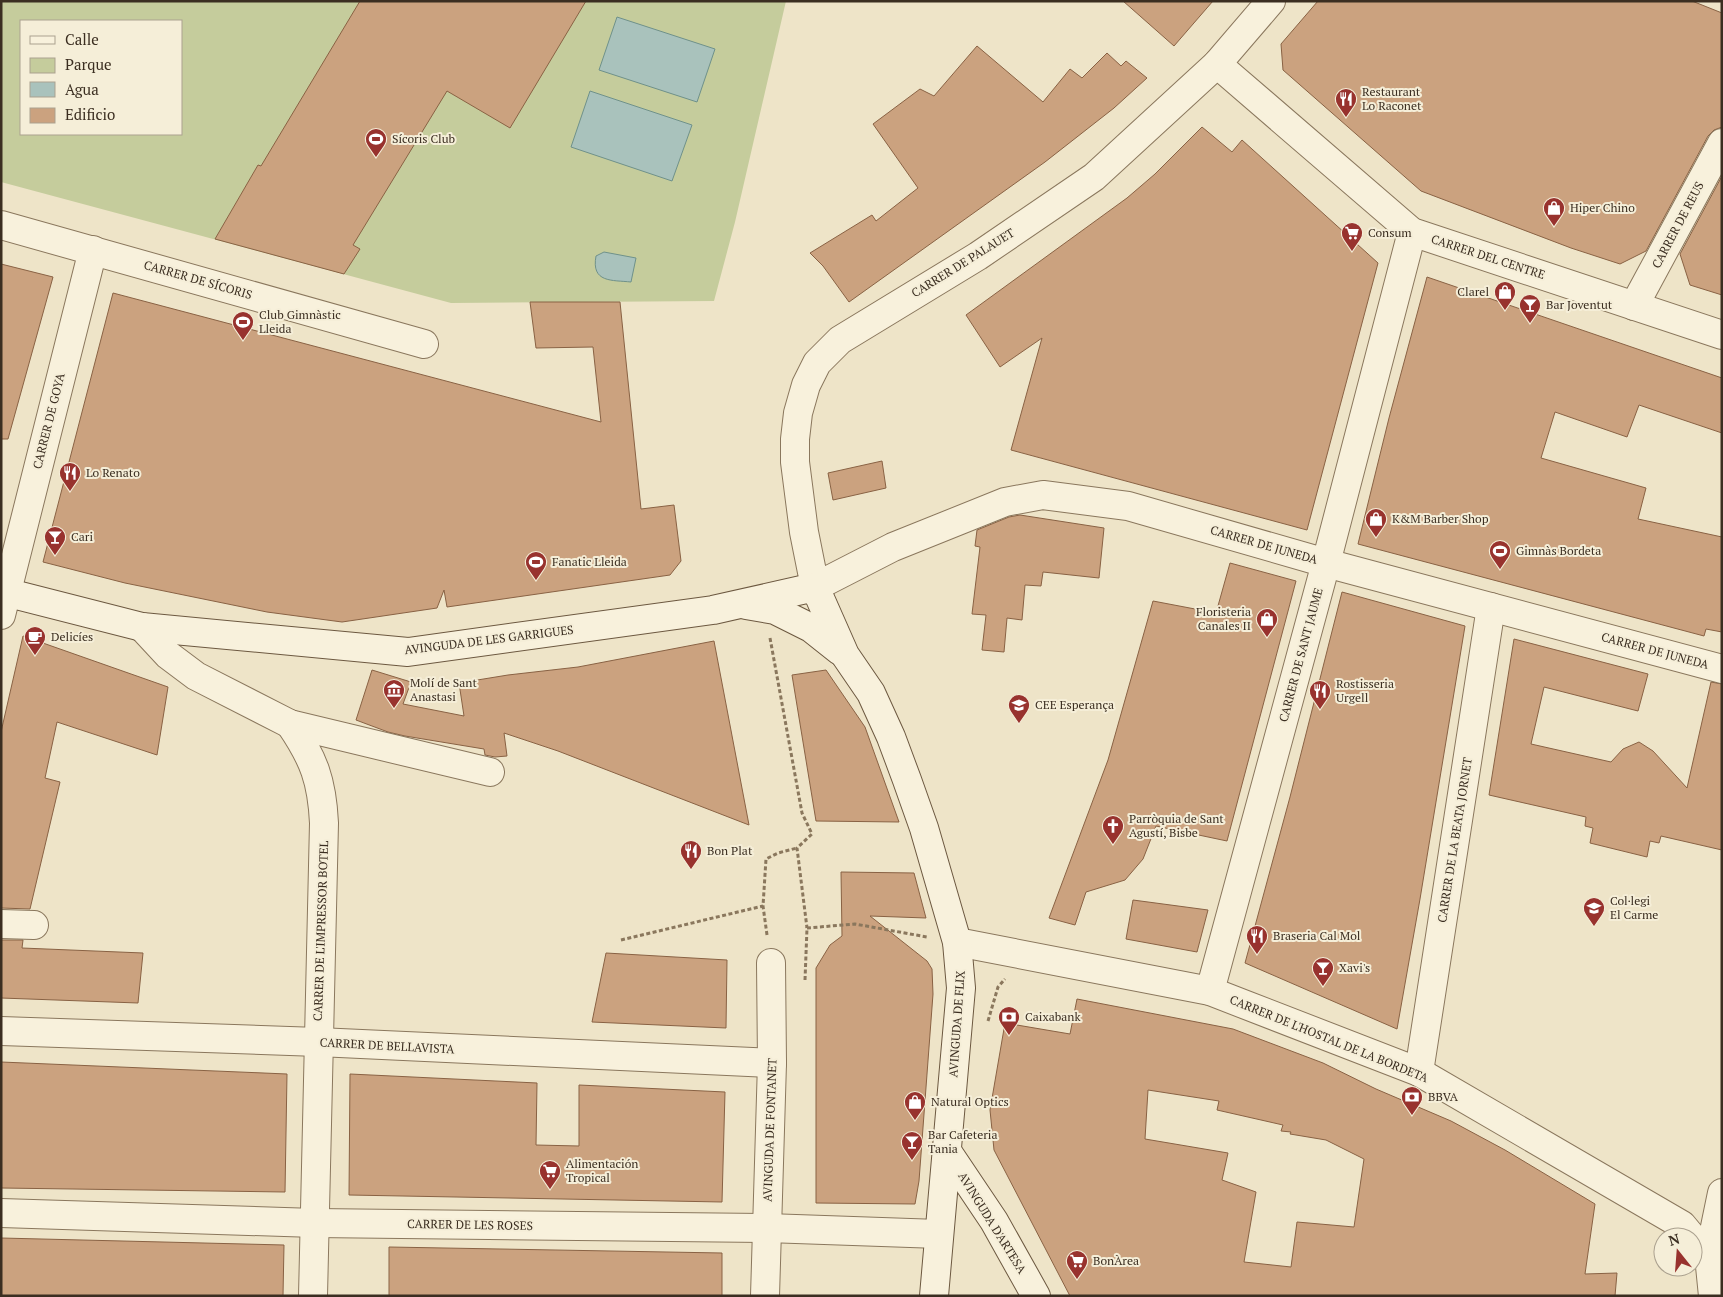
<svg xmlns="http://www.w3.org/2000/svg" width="1723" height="1297" viewBox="0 0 1723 1297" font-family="'PT Serif',serif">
  <rect width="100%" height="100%" fill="#eee4c8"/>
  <path fill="#c5cc9c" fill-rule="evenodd" d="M 1,1 L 786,1 L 735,222 L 714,301 L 451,303 L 1,182 ZM 21,21 L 181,21 L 181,134 L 21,134 Z"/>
  <g fill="#a9c2bc" stroke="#6f918a">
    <path d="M 617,17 L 715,49 L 697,102 L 599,70 Z"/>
    <path d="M 590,91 L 692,125 L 672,181 L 571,147 Z"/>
    <path d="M 604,252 L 636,258 L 631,282 C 612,280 591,283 596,256 Z"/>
  </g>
  <g fill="#cba27f" stroke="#896244" fill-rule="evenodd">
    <path d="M 360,1 L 586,1 L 510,128 L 447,91 L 353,245 L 360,249 L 344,274 L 215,239 L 258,165 L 261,166 Z"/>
    <path d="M 1123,1 L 1213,1 L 1174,46 Z"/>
    <path d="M 1318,1 L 1692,1 L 1722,13 L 1722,127 L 1714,130 L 1708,136 L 1646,251 L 1620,264 L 1571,248 L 1421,191 L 1283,70 L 1281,44 Z"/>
    <path d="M 977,46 L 1043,102 L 1070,69 L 1082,78 L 1107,53 L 1121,66 L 1126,61 L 1147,78 L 1114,108 L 1045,162 L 849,302 L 823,266 L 810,253 L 872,215 L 876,221 L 918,188 L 873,124 L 920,89 L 934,96 Z"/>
    <path d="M 1202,127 L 1232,152 L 1242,140 L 1378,263 L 1307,530 L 1011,450 L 1042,338 L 1000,367 L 966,315 L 1127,198 L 1155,174 Z"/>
    <path d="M 1722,176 L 1722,295 L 1690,285 L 1680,254 Z"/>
    <path d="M 1,264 L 53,277 L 8,439 L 1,439 Z"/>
    <path d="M 1427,277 L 1722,378 L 1722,433 L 1639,405 L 1627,437 L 1555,412 L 1541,458 L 1646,488 L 1638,519 L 1722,537 L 1722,632 L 1706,629 L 1704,636 L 1358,544 L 1389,418 Z"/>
    <path d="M 113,293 L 601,422 L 593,347 L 536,348 L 530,302 L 620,302 L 641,509 L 674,505 L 681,561 L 670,575 L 447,607 L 444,590 L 437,608 L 342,622 L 267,612 L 125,583 L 43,562 Z"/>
    <path d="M 882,461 L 886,488 L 833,500 L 828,473 Z"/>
    <path d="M 1020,515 L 1104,528 L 1099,578 L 1043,572 L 1041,586 L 1025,585 L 1022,620 L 1007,618 L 1004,652 L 982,650 L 986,615 L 972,614 L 980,547 L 975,546 L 977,530 L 1009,517 Z"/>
    <path d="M 1230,563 L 1296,581 L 1227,841 L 1156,826 L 1143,859 L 1125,880 L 1086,892 L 1075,925 L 1049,918 L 1108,760 L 1153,601 L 1216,613 Z"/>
    <path d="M 1342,592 L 1465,626 L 1420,899 L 1397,1029 L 1245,963 L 1290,797 Z"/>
    <path d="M 23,636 L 168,687 L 157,755 L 57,722 L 45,778 L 60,782 L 30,909 L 1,908 L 1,732 Z"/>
    <path d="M 1514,639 L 1648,674 L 1638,711 L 1544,687 L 1531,744 L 1611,762 L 1623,749 L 1639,742 L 1653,751 L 1687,788 L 1711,682 L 1722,684 L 1722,850 L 1661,836 L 1659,843 L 1650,841 L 1647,857 L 1590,843 L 1593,828 L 1585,826 L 1586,817 L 1489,795 Z"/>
    <path d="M 714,641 L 749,825 L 558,751 L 504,733 L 507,756 L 495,757 L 485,755 L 484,749 L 405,736 L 388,732 L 356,720 L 372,670 L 411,682 L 403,704 L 464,716 L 459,683 L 508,675 L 578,667 Z"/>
    <path d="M 826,670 L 865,727 L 899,822 L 816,821 L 792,675 Z"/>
    <path d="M 841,872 L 914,873 L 926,918 L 870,916 L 927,961 L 932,969 L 933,994 L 919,1181 L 915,1204 L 816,1203 L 816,968 L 830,945 L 842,936 Z"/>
    <path d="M 1133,900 L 1208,910 L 1197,952 L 1126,939 Z"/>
    <path d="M 1,940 L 23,940 L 22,948 L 143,953 L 138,1003 L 1,998 Z"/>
    <path d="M 606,953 L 727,960 L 726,1028 L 592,1022 Z"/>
    <path d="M 1077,999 L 1233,1029 L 1323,1063 L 1376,1089 L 1451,1121 L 1505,1150 L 1595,1204 L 1585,1274 L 1617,1273 L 1615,1296 L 1070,1296 L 994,1150 L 990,1110 L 1005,1023 L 1070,1034 ZM 1148,1090 L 1219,1101 L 1217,1110 L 1283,1125 L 1281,1131 L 1291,1132 L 1290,1134 L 1326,1140 L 1364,1159 L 1354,1227 L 1297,1222 L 1291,1267 L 1244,1262 L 1256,1192 L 1222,1180 L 1228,1153 L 1145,1139 Z"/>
    <path d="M 1,1062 L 287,1074 L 285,1192 L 1,1188 Z"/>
    <path d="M 350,1074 L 537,1083 L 536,1145 L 579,1146 L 579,1085 L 725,1092 L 722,1202 L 349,1195 Z"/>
    <path d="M 1,1238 L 284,1245 L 283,1296 L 1,1296 Z"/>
    <path d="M 389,1247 L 722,1253 L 722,1296 L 389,1296 Z"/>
  </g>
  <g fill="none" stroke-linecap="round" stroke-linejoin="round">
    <g stroke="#8a775d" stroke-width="30">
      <g id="street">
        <path d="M 1271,1 L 1217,64 L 1094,177 L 978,256 L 840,340 L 817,363 L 806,385 L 798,413 L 795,439 L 795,462 L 804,532 L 815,587 L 893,547 L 1005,502 L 1043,495 L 1128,506 L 1326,563 L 1722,669"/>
        <path d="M 1217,64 L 1412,232 L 1722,335"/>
        <path d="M 1,225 L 424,344"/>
        <path d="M 1634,306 L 1722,143"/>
        <path d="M 1,615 L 93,250"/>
        <path d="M 142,627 L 168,655 L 196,676 L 290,724 L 490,772"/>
        <path d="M 290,724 C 314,759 322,781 324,823 L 313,1296"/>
        <path d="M 1,924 L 34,925"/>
        <path d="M 957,942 L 1210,991 L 1246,1005 L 1419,1072 L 1682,1225 L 1692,1237"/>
        <path d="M 1210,991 L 1326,563 L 1412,232"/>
        <path d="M 1,1031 L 318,1042 L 772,1063"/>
        <path d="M 1419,1072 L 1491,607"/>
        <path d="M 1,1213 L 315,1223 L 767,1228 L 939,1234"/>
        <path d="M 765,1296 L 772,1063 L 771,963"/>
        <path d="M 1713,1296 L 1709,1256 L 1722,1193"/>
      </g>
    </g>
    <g stroke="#6c5840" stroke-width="30">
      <g id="secondary">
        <path d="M 1,591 L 142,627 L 408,652 L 713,610 L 815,587 L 845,655 L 871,693 L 891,737 L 907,780 L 924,828 L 957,942 L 961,988 L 934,1296"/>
        <path d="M 746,605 L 775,610 L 811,628 L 840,651"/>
        <path d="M 947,1151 L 994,1221 L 1036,1296"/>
      </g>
    </g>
    <g stroke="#8a775d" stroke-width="3" stroke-dasharray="4 2.5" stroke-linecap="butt">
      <path d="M 770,638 L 802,813 L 812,834 L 797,848 L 807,928"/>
      <path d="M 767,935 L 763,906 L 766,859 L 778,853 L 797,848"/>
      <path d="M 621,940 L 763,906"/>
      <path d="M 805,980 L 807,928 L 855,924 L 927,937"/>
      <path d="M 988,1021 L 998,987 L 1005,979"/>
    </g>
    <use href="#street" stroke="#f8f1dc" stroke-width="28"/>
    <use href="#secondary" stroke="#f8f1dc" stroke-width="28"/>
  </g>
  <defs>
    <g id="restaurant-pin" transform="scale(1.125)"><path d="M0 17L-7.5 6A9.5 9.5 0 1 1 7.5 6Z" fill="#98322e" stroke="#f5eed8"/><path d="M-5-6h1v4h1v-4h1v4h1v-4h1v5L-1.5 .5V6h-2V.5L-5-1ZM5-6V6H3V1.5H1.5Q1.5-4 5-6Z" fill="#fff"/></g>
    <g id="stadium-pin" transform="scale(1.125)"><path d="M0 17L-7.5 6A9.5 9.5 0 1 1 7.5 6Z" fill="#98322e" stroke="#f5eed8"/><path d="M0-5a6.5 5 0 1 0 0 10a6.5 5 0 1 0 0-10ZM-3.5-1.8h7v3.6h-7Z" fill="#fff"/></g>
    <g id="shop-pin" transform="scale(1.125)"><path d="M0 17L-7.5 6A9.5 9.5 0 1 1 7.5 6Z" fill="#98322e" stroke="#f5eed8"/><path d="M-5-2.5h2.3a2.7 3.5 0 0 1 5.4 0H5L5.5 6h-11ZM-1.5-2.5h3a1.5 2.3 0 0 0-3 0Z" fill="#fff"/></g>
    <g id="supermarket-pin" transform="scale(1.125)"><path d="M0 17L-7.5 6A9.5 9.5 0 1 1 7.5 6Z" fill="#98322e" stroke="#f5eed8"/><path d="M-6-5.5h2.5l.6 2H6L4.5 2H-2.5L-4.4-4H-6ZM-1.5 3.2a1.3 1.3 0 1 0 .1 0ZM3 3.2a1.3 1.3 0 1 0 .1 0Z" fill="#fff"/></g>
    <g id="bar-pin" transform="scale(1.125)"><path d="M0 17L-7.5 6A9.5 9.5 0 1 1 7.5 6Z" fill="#98322e" stroke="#f5eed8"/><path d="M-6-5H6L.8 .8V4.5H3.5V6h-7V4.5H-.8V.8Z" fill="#fff"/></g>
    <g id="cafe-pin" transform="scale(1.125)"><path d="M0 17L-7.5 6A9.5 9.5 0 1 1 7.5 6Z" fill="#98322e" stroke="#f5eed8"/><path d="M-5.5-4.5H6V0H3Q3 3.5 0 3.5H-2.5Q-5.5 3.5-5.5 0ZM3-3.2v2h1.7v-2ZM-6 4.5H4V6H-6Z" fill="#fff"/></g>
    <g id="museum-pin" transform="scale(1.125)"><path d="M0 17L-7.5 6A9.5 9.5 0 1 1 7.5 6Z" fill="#98322e" stroke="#f5eed8"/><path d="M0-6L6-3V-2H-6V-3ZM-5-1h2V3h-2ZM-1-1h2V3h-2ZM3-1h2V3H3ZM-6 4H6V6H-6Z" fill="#fff"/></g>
    <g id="school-pin" transform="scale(1.125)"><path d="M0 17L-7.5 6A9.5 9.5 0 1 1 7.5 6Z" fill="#98322e" stroke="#f5eed8"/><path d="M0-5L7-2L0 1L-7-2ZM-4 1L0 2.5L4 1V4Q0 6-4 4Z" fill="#fff"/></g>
    <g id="church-pin" transform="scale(1.125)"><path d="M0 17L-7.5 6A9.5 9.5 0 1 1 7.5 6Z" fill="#98322e" stroke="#f5eed8"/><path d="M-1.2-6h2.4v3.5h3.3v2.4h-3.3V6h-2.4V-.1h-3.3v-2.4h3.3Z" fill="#fff"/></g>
    <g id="bank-pin" transform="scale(1.125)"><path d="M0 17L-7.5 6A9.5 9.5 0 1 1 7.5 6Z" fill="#98322e" stroke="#f5eed8"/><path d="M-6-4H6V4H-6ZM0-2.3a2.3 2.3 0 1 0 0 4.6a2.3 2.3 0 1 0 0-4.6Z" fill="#fff"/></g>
  </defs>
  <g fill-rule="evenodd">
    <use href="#restaurant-pin" x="1346" y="99"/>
    <use href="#stadium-pin" x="376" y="139"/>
    <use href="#shop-pin" x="1554" y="208"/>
    <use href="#supermarket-pin" x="1352" y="233"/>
    <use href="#shop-pin" x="1505" y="292"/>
    <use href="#bar-pin" x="1530" y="305"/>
    <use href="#stadium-pin" x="243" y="322"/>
    <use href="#restaurant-pin" x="70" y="473"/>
    <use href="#shop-pin" x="1376" y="519"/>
    <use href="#bar-pin" x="55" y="537"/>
    <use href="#stadium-pin" x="1500" y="551"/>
    <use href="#stadium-pin" x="536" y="562"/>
    <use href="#shop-pin" x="1267" y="619"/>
    <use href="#cafe-pin" x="35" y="637"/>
    <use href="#museum-pin" x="394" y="690"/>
    <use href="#restaurant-pin" x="1320" y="691"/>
    <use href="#school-pin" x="1019" y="705"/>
    <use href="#church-pin" x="1113" y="826"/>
    <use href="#restaurant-pin" x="691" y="851"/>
    <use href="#school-pin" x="1594" y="908"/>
    <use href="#restaurant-pin" x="1257" y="936"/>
    <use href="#bar-pin" x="1323" y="968"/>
    <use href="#bank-pin" x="1009" y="1017"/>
    <use href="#bank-pin" x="1412" y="1097"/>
    <use href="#shop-pin" x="915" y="1102"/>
    <use href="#bar-pin" x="912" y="1142"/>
    <use href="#supermarket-pin" x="550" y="1171"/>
    <use href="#supermarket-pin" x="1077" y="1261"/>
  </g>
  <g text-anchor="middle" stroke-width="4" stroke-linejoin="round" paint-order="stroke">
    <g font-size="12" fill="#3b2e21" stroke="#f5eed8" text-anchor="start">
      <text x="1362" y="96">Restaurant<tspan x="1362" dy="14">Lo Raconet</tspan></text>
      <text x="392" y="143">Sícoris Club</text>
      <text x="1570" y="212">Hiper Chino</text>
      <text x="1368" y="237">Consum</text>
      <text x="1489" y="296" text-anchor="end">Clarel</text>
      <text x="1546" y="309">Bar Joventut</text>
      <text x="259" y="319">Club Gimnàstic<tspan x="259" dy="14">Lleida</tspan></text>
      <text x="86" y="477">Lo Renato</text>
      <text x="1392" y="523">K&amp;M Barber Shop</text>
      <text x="71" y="541">Cari</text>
      <text x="1516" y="555">Gimnàs Bordeta</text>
      <text x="552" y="566">Fanatic Lleida</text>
      <text x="1251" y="616" text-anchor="end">Floristeria<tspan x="1251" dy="14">Canales II</tspan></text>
      <text x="51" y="641">Delicíes</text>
      <text x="410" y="687">Molí de Sant<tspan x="410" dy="14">Anastasi</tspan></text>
      <text x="1336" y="688">Rostisseria<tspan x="1336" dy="14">Urgell</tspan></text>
      <text x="1035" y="709">CEE Esperança</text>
      <text x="1129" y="823">Parròquia de Sant<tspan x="1129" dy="14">Agustí, Bisbe</tspan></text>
      <text x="707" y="855">Bon Plat</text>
      <text x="1610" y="905">Col·legi<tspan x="1610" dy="14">El Carme</tspan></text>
      <text x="1273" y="940">Braseria Cal Mol</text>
      <text x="1339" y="972">Xavi's</text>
      <text x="1025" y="1021">Caixabank</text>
      <text x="1428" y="1101">BBVA</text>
      <text x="931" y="1106">Natural Optics</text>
      <text x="928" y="1139">Bar Cafeteria<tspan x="928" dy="14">Tania</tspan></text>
      <text x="566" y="1168">Alimentación<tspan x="566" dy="14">Tropical</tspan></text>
      <text x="1093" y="1265">BonÀrea</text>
    </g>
    <g font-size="12" fill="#3b2e21" stroke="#f5eed8">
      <text transform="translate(1678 225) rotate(-62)" y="4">CARRER DE REUS</text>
      <text transform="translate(1488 257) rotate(18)" y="4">CARRER DEL CENTRE</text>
      <text transform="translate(963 263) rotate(-32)" y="4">CARRER DE PALAUET</text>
      <text transform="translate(198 280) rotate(16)" y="4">CARRER DE SÍCORIS</text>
      <text transform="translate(49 421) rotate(-76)" y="4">CARRER DE GOYA</text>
      <text transform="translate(1264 545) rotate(16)" y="4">CARRER DE JUNEDA</text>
      <text transform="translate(489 640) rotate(-7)" y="4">AVINGUDA DE LES GARRIGUES</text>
      <text transform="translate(1655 651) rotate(15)" y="4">CARRER DE JUNEDA</text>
      <text transform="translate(1301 655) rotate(-75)" y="4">CARRER DE SANT JAUME</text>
      <text transform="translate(1455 840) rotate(-81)" y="4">CARRER DE LA BEATA JORNET</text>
      <text transform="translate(321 931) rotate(-88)" y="4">CARRER DE L'IMPRESSOR BOTEL</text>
      <text transform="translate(957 1024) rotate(-86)" y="4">AVINGUDA DE FLIX</text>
      <text transform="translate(1329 1039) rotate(22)" y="4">CARRER DE L'HOSTAL DE LA BORDETA</text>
      <text transform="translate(387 1046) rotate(3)" y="4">CARRER DE BELLAVISTA</text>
      <text transform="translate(770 1130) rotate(-88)" y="4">AVINGUDA DE FONTANET</text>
      <text transform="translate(992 1223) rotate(58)" y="4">AVINGUDA D'ARTESA</text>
      <text transform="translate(470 1225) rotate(1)" y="4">CARRER DE LES ROSES</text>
    </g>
  </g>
  <rect width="1723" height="1297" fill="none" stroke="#3b2e21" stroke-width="5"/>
  <rect x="20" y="20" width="162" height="115" fill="#f5eed8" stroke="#aba18f"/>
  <rect x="30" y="36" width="25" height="8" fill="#f8f1dc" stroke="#aba18f"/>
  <text x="65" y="45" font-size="15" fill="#3b2e21">Calle</text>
  <rect x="30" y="58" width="25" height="15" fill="#c5cc9c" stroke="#aba18f"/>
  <text x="65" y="70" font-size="15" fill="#3b2e21">Parque</text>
  <rect x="30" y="82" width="25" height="15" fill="#a9c2bc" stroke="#aba18f"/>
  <text x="65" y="95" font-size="15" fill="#3b2e21">Agua</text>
  <rect x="30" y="108" width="25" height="15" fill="#cba27f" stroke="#aba18f"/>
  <text x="65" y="120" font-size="15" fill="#3b2e21">Edificio</text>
  <g transform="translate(1678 1252) rotate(343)"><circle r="24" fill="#f5eed8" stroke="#aba18f"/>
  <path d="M0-4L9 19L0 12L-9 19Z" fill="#98322e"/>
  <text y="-8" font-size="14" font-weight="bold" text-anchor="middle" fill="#3b2e21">N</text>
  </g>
</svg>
